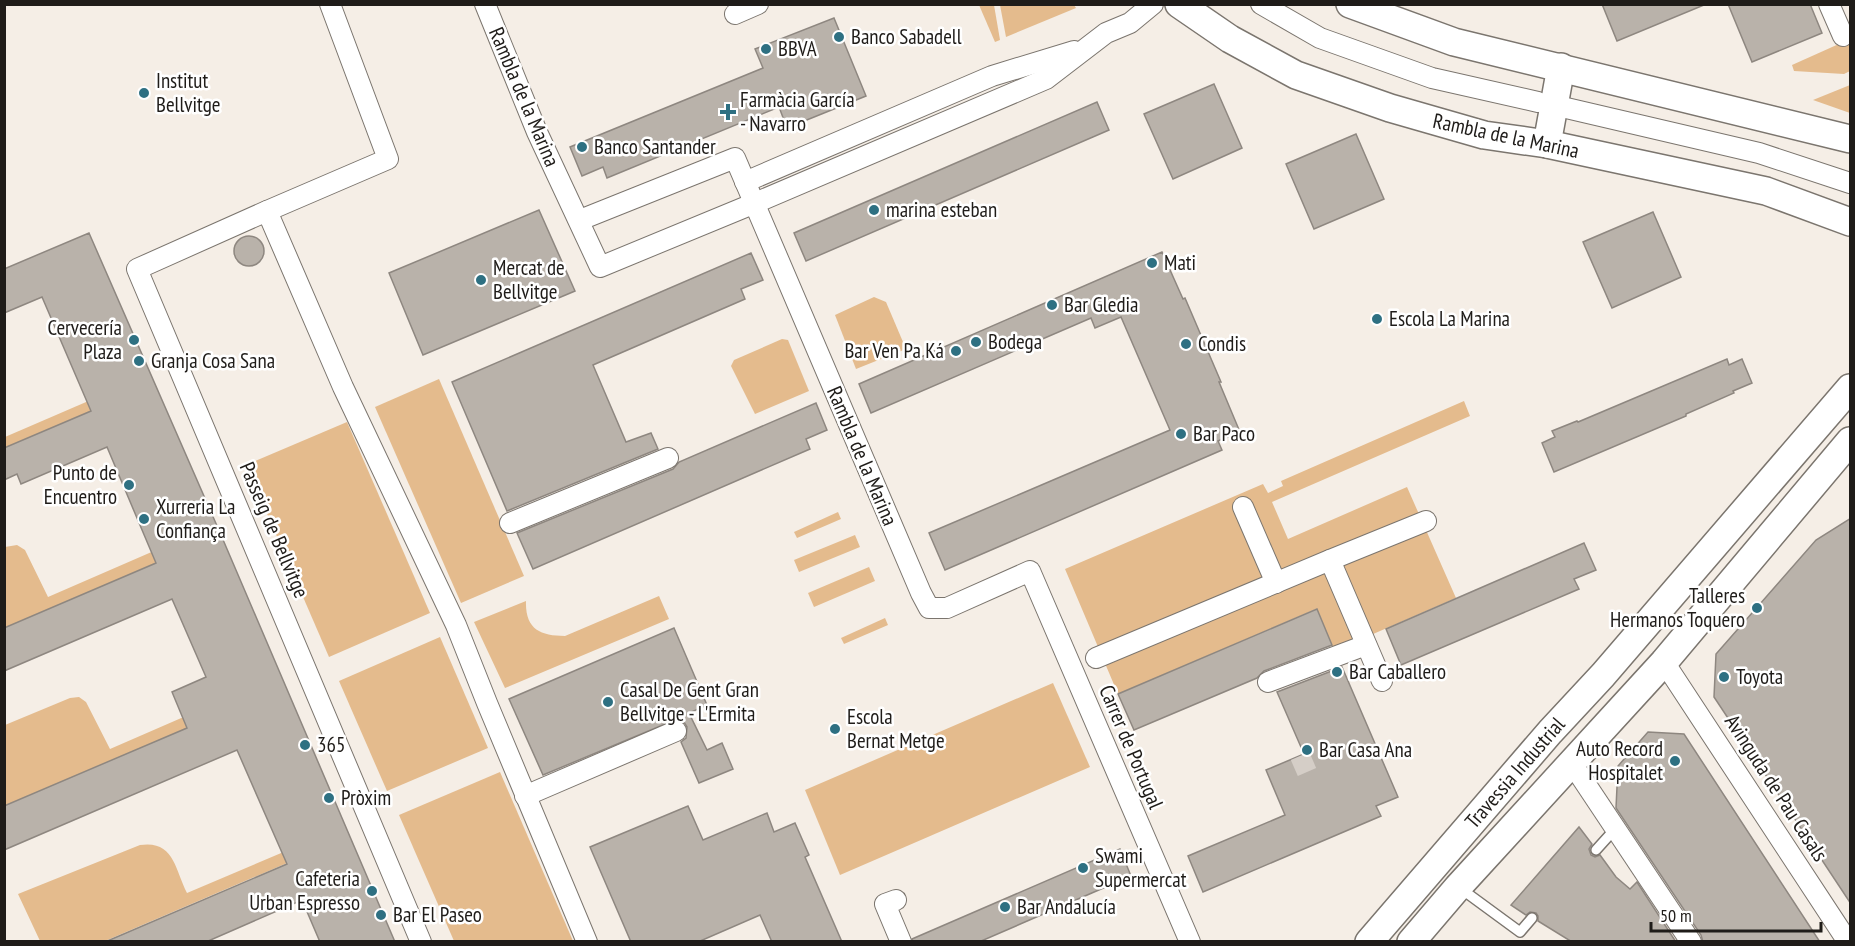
<svg xmlns="http://www.w3.org/2000/svg" width="1855" height="946" viewBox="0 0 1855 946" font-family="'PT Sans Narrow',sans-serif">
  <rect width="100%" height="100%" fill="#f5eee6"/>
  <g fill="#e4bb8d">
    <path d="M 979,5 L 994,5 L 1000,40 L 995,42 Z"/>
    <path d="M 1074,5 L 1076,8 L 1006,37 L 1000,5 Z"/>
    <path d="M 1850,39 L 1850,71 L 1844,74 L 1794,71 L 1792,65 Z"/>
    <path d="M 1850,85 L 1850,113 L 1813,100 Z"/>
    <path d="M 874,297 L 886,302 L 906,349 L 856,369 L 835,315 Z"/>
    <path d="M 782,339 L 788,340 L 809,391 L 755,414 L 731,366 L 734,360 Z"/>
    <path d="M 151,374 L 154,384 L 5,448 L 5,437 Z"/>
    <path d="M 439,379 L 524,576 L 461,603 L 375,407 Z"/>
    <path d="M 1464,401 L 1470,416 L 1272,502 L 1288,539 L 1407,487 L 1456,598 L 1334,651 L 1316,609 L 1118,694 L 1065,569 L 1263,484 L 1268,493 L 1283,486 L 1281,481 Z"/>
    <path d="M 347,422 L 430,613 L 329,657 L 246,465 Z"/>
    <path d="M 838,512 L 841,519 L 797,538 L 794,532 Z"/>
    <path d="M 216,524 L 221,535 L 5,628 L 5,547 L 17,545 L 25,550 L 48,597 Z"/>
    <path d="M 855,535 L 860,547 L 799,572 L 794,560 Z"/>
    <path d="M 869,567 L 875,581 L 814,607 L 808,593 Z"/>
    <path d="M 659,596 L 669,619 L 505,688 L 474,622 L 526,601 C 525,629 540,636 565,636 Z"/>
    <path d="M 885,618 L 888,625 L 844,644 L 841,638 Z"/>
    <path d="M 440,637 L 488,748 L 387,791 L 339,681 Z"/>
    <path d="M 280,675 L 285,686 L 5,807 L 5,725 L 70,698 L 79,697 L 86,702 L 110,749 Z"/>
    <path d="M 1053,683 L 1090,767 L 840,875 L 805,790 Z"/>
    <path d="M 500,772 L 573,941 L 454,941 L 399,815 Z"/>
    <path d="M 345,826 L 350,836 L 105,941 L 40,941 L 18,894 L 140,845 C 174,840 175,869 187,893 Z"/>
  </g>
  <g fill="#b9b2aa" stroke="#8e8780" stroke-width="1.5">
    <path d="M 1602,4 L 1704,4 L 1704,5 L 1617,41 Z"/>
    <path d="M 1728,4 L 1810,4 L 1822,33 L 1752,62 Z"/>
    <path d="M 834,18 L 866,96 L 787,128 L 779,107 L 607,178 L 603,167 L 582,176 L 570,147 L 763,68 L 755,49 Z"/>
    <path d="M 1214,84 L 1242,148 L 1173,179 L 1144,114 Z"/>
    <path d="M 1097,102 L 1109,130 L 806,261 L 794,233 Z"/>
    <path d="M 1356,134 L 1384,199 L 1314,229 L 1286,164 Z"/>
    <path d="M 539,210 L 575,291 L 423,355 L 389,273 Z"/>
    <path d="M 1653,212 L 1681,277 L 1612,308 L 1583,242 Z"/>
    <path d="M 89,233 L 221,535 L 395,942 L 320,942 L 302,900 L 206,942 L 105,942 L 287,864 L 237,750 L 4,850 L 4,806 L 187,728 L 172,692 L 206,677 L 172,599 L 4,671 L 4,628 L 156,563 L 107,447 L 21,484 L 17,474 L 4,480 L 4,448 L 91,411 L 42,297 L 4,313 L 4,269 Z"/>
    <circle cx="249" cy="251" r="15"/>
    <path d="M 1162,252 L 1183,299 L 1185,298 L 1221,382 L 1219,382 L 1240,432 L 1218,441 L 1222,450 L 945,570 L 929,533 L 1170,430 L 1121,317 L 1095,328 L 1091,318 L 871,413 L 859,384 Z"/>
    <path d="M 751,253 L 763,280 L 741,289 L 745,299 L 593,365 L 626,442 L 651,433 L 658,449 L 507,511 L 452,382 Z"/>
    <path d="M 1727,359 L 1729,365 L 1742,359 L 1752,383 L 1733,391 L 1734,393 L 1686,414 L 1686,416 L 1554,472 L 1542,443 L 1555,437 L 1552,431 L 1577,421 L 1578,422 Z"/>
    <path d="M 816,403 L 827,430 L 806,439 L 810,449 L 533,569 L 517,533 L 673,469 L 679,462 Z"/>
    <path d="M 1851,518 L 1851,904 L 1714,697 L 1716,654 L 1816,540 Z"/>
    <path d="M 1584,543 L 1596,570 L 1574,579 L 1579,589 L 1401,665 L 1386,629 Z"/>
    <path d="M 1317,609 L 1332,645 L 1264,671 L 1257,678 L 1134,730 L 1118,694 Z"/>
    <path d="M 674,628 L 707,705 L 689,713 L 707,750 L 722,743 L 733,769 L 699,783 L 681,742 L 686,738 L 687,727 L 684,722 L 677,719 L 543,775 L 509,699 Z"/>
    <path d="M 1342,667 L 1398,797 L 1376,806 L 1381,816 L 1203,892 L 1188,856 L 1285,815 L 1266,770 L 1304,754 L 1277,692 Z"/>
    <path d="M 1648,732 L 1684,734 L 1820,942 L 1703,942 L 1701,935 L 1616,808 L 1618,766 Z"/>
    <path d="M 688,806 L 703,840 L 767,813 L 774,832 L 795,823 L 809,855 L 805,857 L 842,942 L 772,942 L 760,915 L 698,942 L 631,942 L 590,847 Z"/>
    <path d="M 1579,827 L 1592,844 L 1589,849 L 1591,855 L 1595,857 L 1600,855 L 1616,877 L 1630,889 L 1637,882 L 1676,942 L 1572,942 L 1538,921 L 1538,916 L 1536,913 L 1530,912 L 1526,915 L 1511,905 Z"/>
    <path d="M 1120,849 L 1131,876 L 979,942 L 913,942 L 912,939 Z"/>
  </g>
  <g fill="none" stroke-linecap="round" stroke-linejoin="round">
    <path stroke="#d5cec7" stroke-width="20" stroke-dasharray="20 10" stroke-linecap="butt" d="M 1300,756 L 1307,772"/>
    <g stroke="#7b756e" stroke-width="12">
      <g id="lane">
        <path d="M 1596,850 L 1615,829"/>
        <path d="M 1460,888 L 1520,932 L 1532,918"/>
      </g>
    </g>
    <g stroke="#7b756e" stroke-width="22">
      <g id="street">
        <path d="M 330,4 L 388,159 L 267,211 L 343,387 L 456,625 L 487,703 L 587,942"/>
        <path d="M 485,4 L 537,132 L 600,267 L 755,203 L 1046,79 L 1106,33 L 1130,23 L 1153,4"/>
        <path d="M 1261,4 L 1320,38 L 1432,78 L 1538,102"/>
        <path d="M 1829,4 L 1843,36"/>
        <path d="M 735,14 L 758,4"/>
        <path d="M 1562,107 L 1759,153 L 1850,183"/>
        <path d="M 745,182 L 992,76 L 1074,51"/>
        <path d="M 267,211 L 137,269 L 421,942"/>
        <path d="M 580,220 L 735,158 L 921,593 L 929,608 L 947,608 L 1030,571 L 1190,942"/>
        <path d="M 1243,507 L 1276,583"/>
        <path d="M 510,523 L 668,458"/>
        <path d="M 1330,560 L 1426,521"/>
        <path d="M 1096,658 L 1330,560 L 1382,681"/>
        <path d="M 1664,662 L 1848,942"/>
        <path d="M 1268,682 L 1366,645"/>
        <path d="M 1571,762 L 1691,942"/>
        <path d="M 525,796 L 676,731"/>
        <path d="M 896,900 L 885,904 L 901,942"/>
      </g>
    </g>
    <g stroke="#7b756e" stroke-width="30">
      <g id="secondary">
        <path d="M 1179,4 L 1230,39 L 1296,75 L 1390,108 L 1484,135 L 1547,144 L 1766,191 L 1850,222"/>
        <path d="M 1350,4 L 1454,42 L 1850,139"/>
        <path d="M 1547,144 L 1561,67"/>
        <path d="M 1369,942 L 1550,732 L 1603,675 L 1850,388"/>
        <path d="M 1411,942 L 1458,887 L 1664,662 L 1850,441"/>
      </g>
    </g>
    <use href="#lane" stroke="#fff" stroke-width="9"/>
    <use href="#street" stroke="#fff" stroke-width="20"/>
    <use href="#secondary" stroke="#fff" stroke-width="27"/>
  </g>
  <g fill="#2e7082" stroke="#fff" stroke-width="2">
    <circle cx="839" cy="37" r="6"/>
    <circle cx="766" cy="49" r="6"/>
    <circle cx="144" cy="93" r="6"/>
    <path d="M725 103h6v6h6v6h-6v6h-6v-6h-6v-6h6z"/>
    <circle cx="582" cy="147" r="6"/>
    <circle cx="874" cy="210" r="6"/>
    <circle cx="1152" cy="263" r="6"/>
    <circle cx="481" cy="280" r="6"/>
    <circle cx="1052" cy="305" r="6"/>
    <circle cx="1377" cy="319" r="6"/>
    <circle cx="134" cy="340" r="6"/>
    <circle cx="976" cy="342" r="6"/>
    <circle cx="1186" cy="344" r="6"/>
    <circle cx="956" cy="351" r="6"/>
    <circle cx="139" cy="361" r="6"/>
    <circle cx="1181" cy="434" r="6"/>
    <circle cx="129" cy="485" r="6"/>
    <circle cx="144" cy="519" r="6"/>
    <circle cx="1757" cy="608" r="6"/>
    <circle cx="1337" cy="672" r="6"/>
    <circle cx="1724" cy="677" r="6"/>
    <circle cx="608" cy="702" r="6"/>
    <circle cx="835" cy="729" r="6"/>
    <circle cx="305" cy="745" r="6"/>
    <circle cx="1307" cy="750" r="6"/>
    <circle cx="1675" cy="761" r="6"/>
    <circle cx="329" cy="798" r="6"/>
    <circle cx="1083" cy="868" r="6"/>
    <circle cx="372" cy="891" r="6"/>
    <circle cx="1005" cy="907" r="6"/>
    <circle cx="381" cy="915" r="6"/>
  </g>
  <g text-anchor="middle" stroke-width="5" stroke-linejoin="round" paint-order="stroke">
    <g font-size="21" fill="#1f1c19" stroke="#fff" text-anchor="start">
      <text x="851" y="44">Banco Sabadell</text>
      <text x="778" y="56">BBVA</text>
      <text x="156" y="88">Institut<tspan x="156" dy="24">Bellvitge</tspan></text>
      <text x="740" y="107">Farmàcia García<tspan x="740" dy="24">- Navarro</tspan></text>
      <text x="594" y="154">Banco Santander</text>
      <text x="886" y="217">marina esteban</text>
      <text x="1164" y="270">Mati</text>
      <text x="493" y="275">Mercat de<tspan x="493" dy="24">Bellvitge</tspan></text>
      <text x="1064" y="312">Bar Gledia</text>
      <text x="1389" y="326">Escola La Marina</text>
      <text x="122" y="335" text-anchor="end">Cervecería<tspan x="122" dy="24">Plaza</tspan></text>
      <text x="988" y="349">Bodega</text>
      <text x="1198" y="351">Condis</text>
      <text x="944" y="358" text-anchor="end">Bar Ven Pa Ká</text>
      <text x="151" y="368">Granja Cosa Sana</text>
      <text x="1193" y="441">Bar Paco</text>
      <text x="117" y="480" text-anchor="end">Punto de<tspan x="117" dy="24">Encuentro</tspan></text>
      <text x="156" y="514">Xurreria La<tspan x="156" dy="24">Confiança</tspan></text>
      <text x="1745" y="603" text-anchor="end">Talleres<tspan x="1745" dy="24">Hermanos Toquero</tspan></text>
      <text x="1349" y="679">Bar Caballero</text>
      <text x="1736" y="684">Toyota</text>
      <text x="620" y="697">Casal De Gent Gran<tspan x="620" dy="24">Bellvitge - L'Ermita</tspan></text>
      <text x="847" y="724">Escola<tspan x="847" dy="24">Bernat Metge</tspan></text>
      <text x="317" y="752">365</text>
      <text x="1663" y="756" text-anchor="end">Auto Record<tspan x="1663" dy="24">Hospitalet</tspan></text>
      <text x="1319" y="757">Bar Casa Ana</text>
      <text x="341" y="805">Pròxim</text>
      <text x="1095" y="863">Swami<tspan x="1095" dy="24">Supermercat</tspan></text>
      <text x="360" y="886" text-anchor="end">Cafeteria<tspan x="360" dy="24">Urban Espresso</tspan></text>
      <text x="1017" y="914">Bar Andalucía</text>
      <text x="393" y="922">Bar El Paseo</text>
    </g>
    <g font-size="21" fill="#1f1c19" stroke="#fff">
      <text transform="translate(524 97) rotate(67)" y="7">Rambla de la Marina</text>
      <text transform="translate(1506 136) rotate(12)" y="7">Rambla de la Marina</text>
      <text transform="translate(862 456) rotate(67)" y="7">Rambla de la Marina</text>
      <text transform="translate(274 530) rotate(67)" y="7">Passeig de Bellvitge</text>
      <text transform="translate(1131 747) rotate(67)" y="7">Carrer de Portugal</text>
      <text transform="translate(1515 773) rotate(-49)" y="7">Travessia Industrial</text>
      <text transform="translate(1776 788) rotate(57)" y="7">Avinguda de Pau Casals</text>
    </g>
  </g>
  <rect width="1855" height="946" fill="none" stroke="#1f1c19" stroke-width="12"/>
  <path d="M1651 922v9h170v-9" fill="none" stroke="#1f1c19" stroke-width="3"/>
  <text x="1660" y="922" font-size="18" fill="#1f1c19" stroke="#ffffff" stroke-width="4.5" paint-order="stroke">50 m</text>
</svg>
